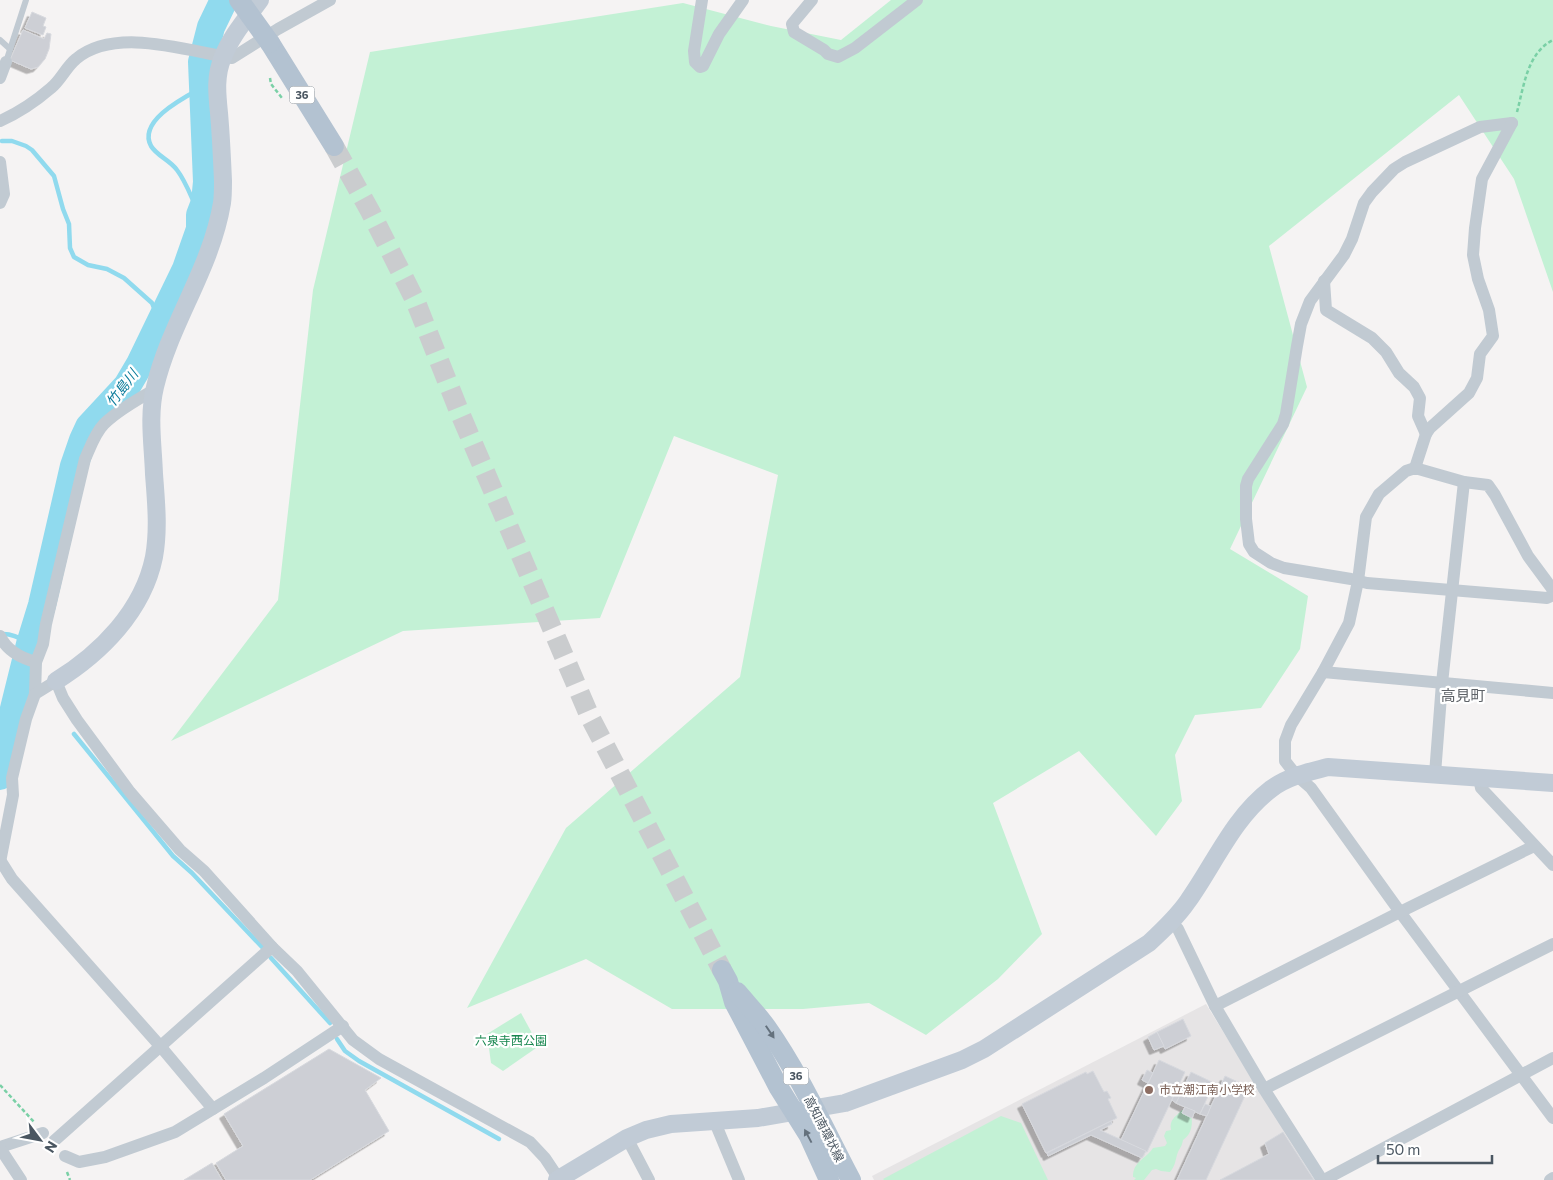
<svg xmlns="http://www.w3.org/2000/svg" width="1553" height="1180" viewBox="0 0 1553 1180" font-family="Commissioner,'Noto Sans JP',sans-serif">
  <defs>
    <filter id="shadow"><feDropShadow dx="-4.5" dy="4.5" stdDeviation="0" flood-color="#0004"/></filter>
  </defs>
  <rect width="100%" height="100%" fill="#f5f3f3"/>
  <path fill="#e6e4e5" d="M 1206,1004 L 1315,1180 L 874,1180 L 872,1176 Z"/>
  <g fill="#c3f1d5">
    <path d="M 891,0 L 1553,0 L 1553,292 L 1514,179 L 1459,95 L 1269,246 L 1307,387 L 1230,549 L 1308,596 L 1300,649 L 1261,708 L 1195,715 L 1175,755 L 1182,801 L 1156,836 L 1079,751 L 993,803 L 1042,934 L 998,979 L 926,1035 L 869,1003 L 803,1009 L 672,1009 L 586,959 L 467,1008 L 566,828 L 740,677 L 778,475 L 674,436 L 600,618 L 403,631 L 171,741 L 278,600 L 313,290 L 370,52 L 683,3 L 771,26 L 841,40 Z"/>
    <path d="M 521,1013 L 539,1046 L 503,1071 L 491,1063 L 487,1034 Z"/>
    <path d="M 1182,1110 L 1191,1113 C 1193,1124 1192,1134 1183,1140 C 1182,1146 1180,1148 1178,1152 C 1175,1160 1176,1165 1170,1172 L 1161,1171 L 1156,1169 L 1152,1170 L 1144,1180 L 1134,1180 L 1136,1178 L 1133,1177 C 1133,1161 1146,1159 1153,1148 L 1165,1146 L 1167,1143 L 1164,1136 L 1166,1131 L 1171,1130 C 1169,1120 1175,1117 1182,1110 Z"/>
    <path d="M 1001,1116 L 1021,1123 L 1048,1180 L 884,1180 L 883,1179 Z"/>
  </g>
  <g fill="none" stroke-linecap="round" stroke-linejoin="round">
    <g stroke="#90daee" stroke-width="4.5">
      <path d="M 2,141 L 12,141 L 26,146 L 32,150 L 54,176 L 63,209 L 69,224 L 70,248 L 74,257 L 88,265 L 107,269 L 124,278 L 152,303 L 160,323"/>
      <path d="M 200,215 C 192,200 187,183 177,170 C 170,160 157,156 151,146 C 137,120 187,96 203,87"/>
      <path d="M 1,634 C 12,633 21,639 30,644"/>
      <path d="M 74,734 L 173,856 L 192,873 L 262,947"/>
      <path d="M 271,958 L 330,1023"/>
      <path d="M 337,1039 L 345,1051 L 359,1061 L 499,1139"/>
    </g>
    <path stroke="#90daee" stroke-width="28" d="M 0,776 L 5,745 L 30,644 L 42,605 L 74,466 L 83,440 L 89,427 L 127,386 L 140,364 L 186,269 L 200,229 L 200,215 L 205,202 L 207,182 L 202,62 L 211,27 L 224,0"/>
  </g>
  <g fill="#cdcfd5" stroke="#d7d9de" filter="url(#shadow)">
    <path d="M 32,12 L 46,18 L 43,26 L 46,27 L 43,35 L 25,28 Z"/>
    <path d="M 23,30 L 44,39 L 47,33 L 51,34 L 49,49 L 45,59 L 38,67 L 31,69 L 10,60 Z"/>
    <path d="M 1183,1019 L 1191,1036 L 1165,1049 L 1157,1032 Z"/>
    <path d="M 1157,1032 L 1164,1046 L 1154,1050 L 1148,1037 Z"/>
    <path d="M 329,1049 L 381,1078 L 365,1090 L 389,1131 L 310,1180 L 226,1180 L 216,1163 L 243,1146 L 224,1114 Z"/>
    <path d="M 1159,1060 L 1185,1072 L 1147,1152 L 1121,1140 Z"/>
    <path d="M 1147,1070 L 1153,1073 L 1148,1083 L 1142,1080 Z"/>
    <path d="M 1093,1071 L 1104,1092 L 1107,1091 L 1111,1098 L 1108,1099 L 1117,1118 L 1046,1153 L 1022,1104 L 1086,1072 L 1087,1074 Z"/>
    <path d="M 1191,1072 L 1214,1083 L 1200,1114 L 1176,1103 Z"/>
    <path d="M 1225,1076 L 1249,1087 L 1206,1180 L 1177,1180 Z"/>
    <path d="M 1177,1088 L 1182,1091 L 1176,1103 L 1172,1100 Z"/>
    <path d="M 1205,1104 L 1211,1106 L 1207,1116 L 1200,1114 Z"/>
    <path d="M 1185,1107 L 1195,1111 L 1192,1118 L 1182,1113 Z"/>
    <path d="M 1111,1121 L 1112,1124 L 1100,1130 L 1146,1151 L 1142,1158 L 1091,1135 L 1048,1156 L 1047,1153 Z"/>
    <path d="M 1283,1132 L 1314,1180 L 1220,1180 L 1269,1154 L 1265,1143 Z"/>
    <path d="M 212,1163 L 222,1180 L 184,1180 Z"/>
  </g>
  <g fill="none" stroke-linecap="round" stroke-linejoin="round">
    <path stroke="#caccce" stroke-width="20" stroke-dasharray="20 10" stroke-linecap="butt" d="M 334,146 L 370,211 L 415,300 L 459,411 L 590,717 L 722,970"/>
    <g stroke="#7ad0a6" stroke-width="2.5" stroke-dasharray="4 2.5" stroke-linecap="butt">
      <path d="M 270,78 L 271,84 L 282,98"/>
      <path d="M 1517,112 C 1524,86 1527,53 1553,40"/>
      <path d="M 0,1085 L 34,1122"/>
      <path d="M 67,1172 L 70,1180"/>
    </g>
    <g stroke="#c1cad2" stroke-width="6">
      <path d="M 0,40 L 10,49"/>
      <path d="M 6,62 L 26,0"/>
    </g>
    <g stroke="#c1cad2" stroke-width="12">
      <path d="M 702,0 L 694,51 L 695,62 L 700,67 L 703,66 L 719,34 L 743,0"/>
      <path d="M 812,0 L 792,24 L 794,32 L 824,50 L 828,54 L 838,57 L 855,48 L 917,0"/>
      <path d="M 0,78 L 6,62"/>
      <path d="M 0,121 C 18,113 36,101 51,88 C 61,80 66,67 76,59 C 115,26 188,51 232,58 L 278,29 L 330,0"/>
      <path d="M 1512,123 L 1480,127 L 1405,162 L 1394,169 L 1372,192 L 1364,203 L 1352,239 L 1344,255 L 1310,301 L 1301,324 L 1297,346 L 1286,414 L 1283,424 L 1248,479 L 1246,486 L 1246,519 L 1249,544 L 1254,552 L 1271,563 L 1284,568 L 1351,579 L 1367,583 L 1547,598 L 1553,595"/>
      <path d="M 0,162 L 4,194 L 0,203"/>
      <path d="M 1324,281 L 1326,310 L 1372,338 L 1386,352 L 1399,373 L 1414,387 L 1420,398 L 1418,416 L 1426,434"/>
      <path d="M 1415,468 L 1426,434 L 1430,428 L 1469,393 L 1477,378 L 1480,354 L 1493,336 L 1489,310 L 1478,279 L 1473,255 L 1475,228 L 1482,179 L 1512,123"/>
      <path d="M 1553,590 L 1528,556 L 1495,495 L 1488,485 L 1464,482 L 1415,468 L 1406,471 L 1379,494 L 1366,517 L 1358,581 L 1349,623 L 1323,672 L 1291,725 L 1285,741 L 1285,761 L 1296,775 L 1311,788 L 1400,912 L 1553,1118"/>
      <path d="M 0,636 C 7,651 21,658 36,662"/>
      <path d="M 1323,672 L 1553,693"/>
      <path d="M 35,694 L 36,662 L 43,644 L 46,624 L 85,459 C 90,448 95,433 104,424 C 117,411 138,399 154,390"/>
      <path d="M 1435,774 L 1442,683 L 1464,482"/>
      <path d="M 1479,778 L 1481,788 L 1553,865"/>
      <path d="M 0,860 L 12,879 L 161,1047 L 213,1109"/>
      <path d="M 0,862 L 13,795 L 12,778 L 26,719 L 35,694 L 56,681 L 63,698 L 77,720 L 130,792 L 180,850 L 204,871 L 272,947 L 297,971 L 353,1040 L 379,1059 L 530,1142 L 545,1158 L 559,1179"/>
      <path d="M 1171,922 L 1178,929 L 1215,1006 L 1264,1089 L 1322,1180"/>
      <path d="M 1215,1006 L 1400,912 L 1534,846"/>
      <path d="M 1264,1089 L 1553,944"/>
      <path d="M 714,1120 L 739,1180"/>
      <path d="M 627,1138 L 649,1180"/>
      <path d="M 54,1141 L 272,947"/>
      <path d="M 0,1147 L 43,1133"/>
      <path d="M 0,1148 L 21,1180"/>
      <path d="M 65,1156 L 79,1162 L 105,1157 L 175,1132 L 264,1078 L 343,1026"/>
      <path d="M 1324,1180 L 1553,1058"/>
      <path d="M 1550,1180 L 1553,1178"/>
    </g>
    <g stroke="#c1cbd6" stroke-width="18">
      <path d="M 56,681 C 101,653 143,611 154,557 C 159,529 156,501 154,474 C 153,445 148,416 155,387 C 170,323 211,269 222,203 C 223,196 223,188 223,181 C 222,158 221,135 219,113 C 217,94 215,75 223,57 C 231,36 247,18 260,0"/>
      <path d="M 557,1180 L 627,1138 L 646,1130 L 671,1124 L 758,1118 L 845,1103 L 962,1060 L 984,1049 L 1149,943 C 1163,930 1177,917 1188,901 C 1215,863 1233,818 1271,789 C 1288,776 1309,772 1328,767 L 1553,783"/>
    </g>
    <g stroke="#b3c2d1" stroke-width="20">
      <path d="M 270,43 L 334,146"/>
      <path d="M 722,970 L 728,981 L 734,1002 L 779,1088 L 809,1136 L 829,1180"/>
      <path d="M 737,992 C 747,1004 758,1015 767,1028 C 800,1075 824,1129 851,1180"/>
    </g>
    <path stroke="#b3c2d1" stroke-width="20" d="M 239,0 L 270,43"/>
  </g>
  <defs><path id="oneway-solid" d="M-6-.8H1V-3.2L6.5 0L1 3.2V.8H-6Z" transform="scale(1.25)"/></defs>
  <g fill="#64717d">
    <use href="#oneway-solid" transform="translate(770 1032) rotate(56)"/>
    <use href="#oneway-solid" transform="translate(808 1136) rotate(-118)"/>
  </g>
  <circle fill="#8d6e63" stroke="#fff" stroke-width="2" cx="1149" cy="1090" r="5"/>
  <g text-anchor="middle" stroke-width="4.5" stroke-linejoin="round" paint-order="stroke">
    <g fill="#fff" stroke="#808990" stroke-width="1">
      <rect x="289.5" y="86.5" width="25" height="17" rx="4"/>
      <rect x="783.5" y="1067.5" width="25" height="17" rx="4"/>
    </g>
    <g font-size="11" font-weight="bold" fill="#4a5661">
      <text x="302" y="99">36</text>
      <text x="796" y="1080">36</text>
    </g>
    <g font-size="12" fill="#17864f" stroke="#fff">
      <text x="511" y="1045">六泉寺西公園</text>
    </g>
    <g font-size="12" fill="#785e54" stroke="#fff" text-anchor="start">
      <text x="1159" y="1094">市立潮江南小学校</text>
    </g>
    <g font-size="12" fill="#4a5661" stroke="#fff">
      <text transform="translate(824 1129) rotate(63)" y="4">高知南環状線</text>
    </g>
    <g font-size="14" font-style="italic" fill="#0c7c9b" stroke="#fff">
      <text transform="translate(122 388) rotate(-53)" y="5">竹島川</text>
    </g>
    <g font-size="15" fill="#5f6368" stroke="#fff">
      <text x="1463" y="701">高見町</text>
    </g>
  </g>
  <g transform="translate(40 1140) rotate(122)" stroke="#ffffff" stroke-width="4" paint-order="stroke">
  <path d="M0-4L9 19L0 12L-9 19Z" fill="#4a5661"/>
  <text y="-8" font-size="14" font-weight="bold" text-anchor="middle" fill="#4a5661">N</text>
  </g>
  <path d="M1378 1155v8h114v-8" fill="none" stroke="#4a5661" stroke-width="2.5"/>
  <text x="1386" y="1155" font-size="15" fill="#4a5661" stroke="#ffffff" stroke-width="4" paint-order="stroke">50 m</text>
</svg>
